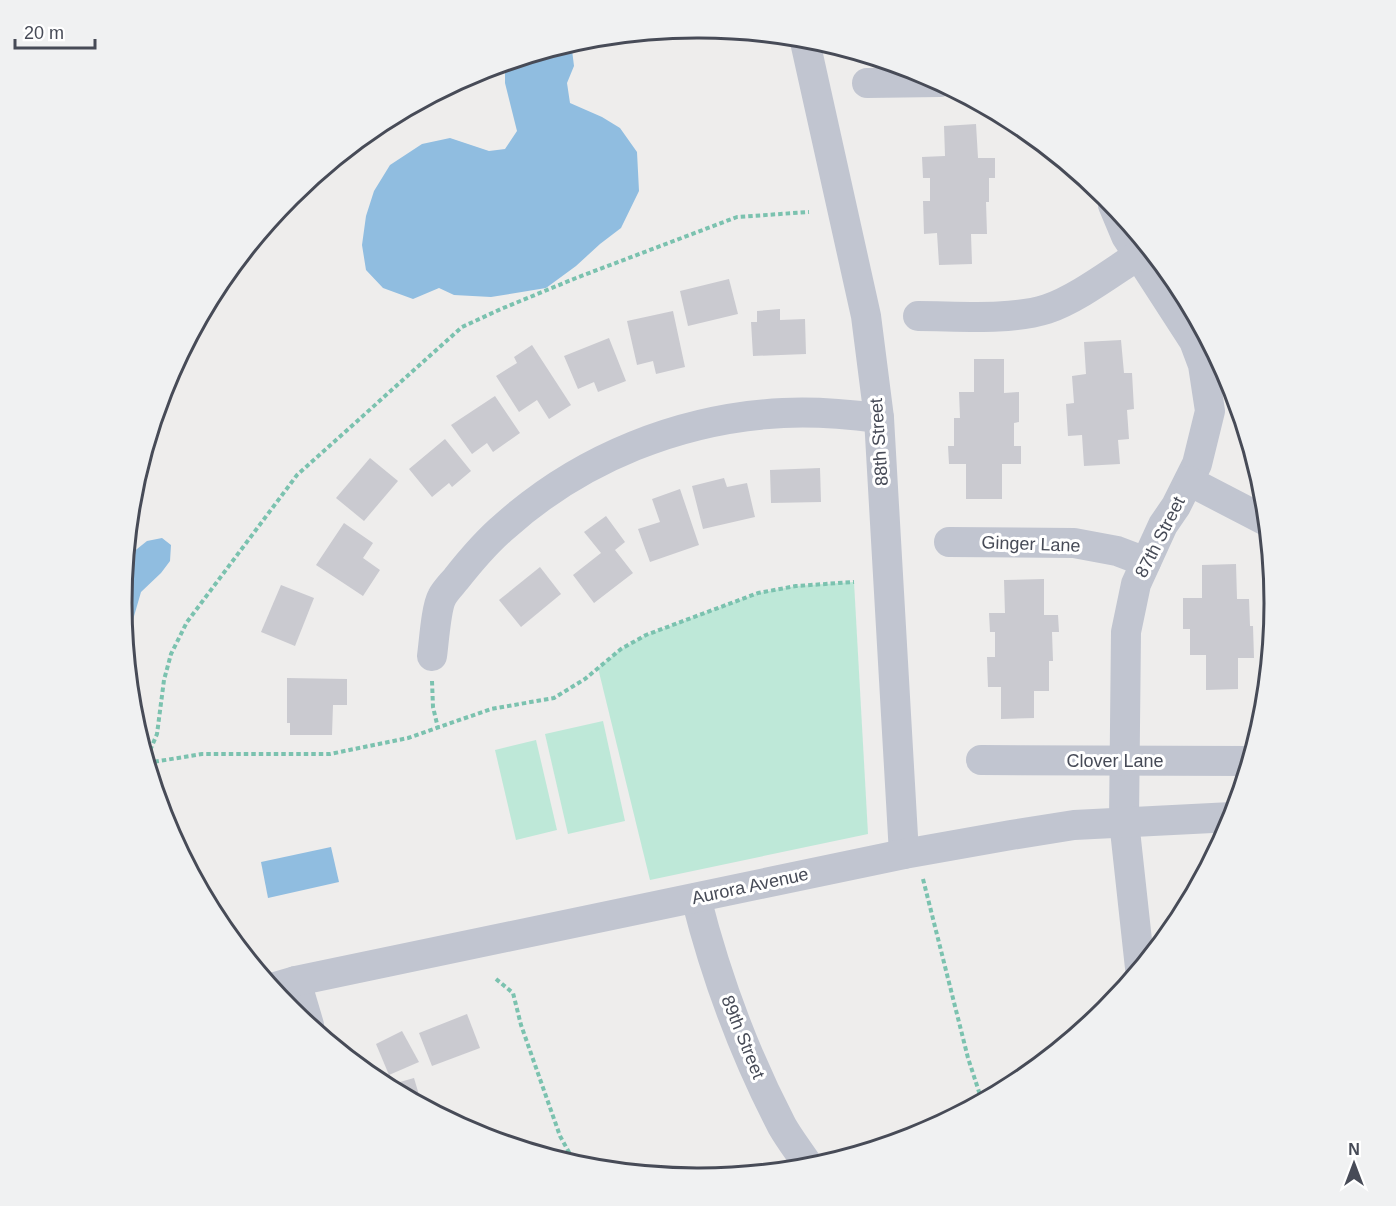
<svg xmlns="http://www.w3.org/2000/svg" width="1396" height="1206" viewBox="0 0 1396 1206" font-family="Arial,sans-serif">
  <rect width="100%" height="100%" fill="#eeedec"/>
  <g fill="#bee8d8">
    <path d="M 854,582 L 868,834 L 650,880 L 598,668 L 621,649 L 646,635 L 758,593 L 796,586 Z"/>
    <path d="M 603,721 L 625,821 L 568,834 L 545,734 Z"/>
    <path d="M 536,740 L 557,830 L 516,840 L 495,750 Z"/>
  </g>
  <g fill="#90bde0">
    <path d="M 571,42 L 574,66 L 567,83 L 570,103 L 602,117 L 620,128 L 637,152 L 639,191 L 621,228 L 600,244 L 576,266 L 546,288 L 491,297 L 454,295 L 439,288 L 413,299 L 383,288 L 366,270 L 362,245 L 366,216 L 374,191 L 390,165 L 422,144 L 450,138 L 489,151 L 505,149 L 517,131 L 505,83 L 505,62 Z"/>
    <path d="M 162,538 L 171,545 L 170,561 L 161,573 L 141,592 L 126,644 L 122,603 L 127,557 L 147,541 Z"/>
    <path d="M 331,847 L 339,882 L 268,898 L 261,862 Z"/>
  </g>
  <g fill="#cacad0">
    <path d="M 976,124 L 978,158 L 995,158 L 995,178 L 989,178 L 989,202 L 986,202 L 987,234 L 971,234 L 972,264 L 939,265 L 937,233 L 924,234 L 923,201 L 930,201 L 930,178 L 923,178 L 922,157 L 945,156 L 944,126 Z"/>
    <path d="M 729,279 L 738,314 L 688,326 L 680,291 Z"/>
    <path d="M 780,309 L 780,320 L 805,319 L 806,354 L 753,356 L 751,322 L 757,322 L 757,311 Z"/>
    <path d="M 673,311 L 685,367 L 656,374 L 653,361 L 637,365 L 627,321 Z"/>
    <path d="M 609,338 L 626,381 L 598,392 L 594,382 L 578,389 L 564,356 Z"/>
    <path d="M 1121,340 L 1124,373 L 1132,373 L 1134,409 L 1127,410 L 1129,439 L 1118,440 L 1120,464 L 1084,466 L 1082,435 L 1068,436 L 1066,404 L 1074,403 L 1072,376 L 1086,374 L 1084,342 Z"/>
    <path d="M 532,345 L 571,405 L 549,419 L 537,400 L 519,412 L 496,376 L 517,363 L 514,357 Z"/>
    <path d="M 974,359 L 1004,359 L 1004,393 L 1019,392 L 1019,422 L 1014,423 L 1014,446 L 1021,446 L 1021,464 L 1002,464 L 1002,499 L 966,499 L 966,464 L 949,464 L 948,446 L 954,446 L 954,418 L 960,418 L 959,392 L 974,392 Z"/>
    <path d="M 495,396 L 520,433 L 493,452 L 487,443 L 472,454 L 451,425 Z"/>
    <path d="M 445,439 L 471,471 L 452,487 L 449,483 L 432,497 L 409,469 Z"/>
    <path d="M 370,458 L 398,481 L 364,521 L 336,498 Z"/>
    <path d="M 820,468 L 821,502 L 771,503 L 770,470 Z"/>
    <path d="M 724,478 L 727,487 L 747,483 L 755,517 L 703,529 L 692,486 Z"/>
    <path d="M 680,489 L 699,545 L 650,562 L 638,529 L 660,522 L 652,499 Z"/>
    <path d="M 606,516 L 625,542 L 615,550 L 633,573 L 594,603 L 573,575 L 601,553 L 584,532 Z"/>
    <path d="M 344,523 L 373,543 L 363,558 L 380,570 L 363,596 L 316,565 Z"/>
    <path d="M 1236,564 L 1237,599 L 1249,599 L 1250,626 L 1253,626 L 1254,658 L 1238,658 L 1238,689 L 1206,690 L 1206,655 L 1190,655 L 1190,629 L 1183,629 L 1183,598 L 1202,598 L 1202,565 Z"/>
    <path d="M 540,567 L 561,594 L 521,627 L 499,600 Z"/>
    <path d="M 1044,579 L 1044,615 L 1058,615 L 1059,632 L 1052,632 L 1053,661 L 1049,661 L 1049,691 L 1034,691 L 1034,718 L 1001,719 L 1001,687 L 988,687 L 987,657 L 995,657 L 995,632 L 990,632 L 989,613 L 1005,613 L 1004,580 Z"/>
    <path d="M 281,585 L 314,598 L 295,646 L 261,632 Z"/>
    <path d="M 287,678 L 347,679 L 347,705 L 333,705 L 332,735 L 290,735 L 290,723 L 287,723 Z"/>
    <path d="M 467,1014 L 480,1048 L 432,1066 L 419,1033 Z"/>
    <path d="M 402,1031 L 419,1062 L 389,1075 L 376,1044 Z"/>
    <path d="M 414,1078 L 422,1105 L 386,1086 Z"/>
    <path d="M 516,1137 L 519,1148 L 498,1141 Z"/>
  </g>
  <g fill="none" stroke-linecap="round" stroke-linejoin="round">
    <g stroke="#7bc2af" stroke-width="4" stroke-dasharray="4.5 3" stroke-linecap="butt">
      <path d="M 432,681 L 433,707 L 438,728"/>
      <path d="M 145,755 L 149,753 L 157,734 L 164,680 L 171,654 L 187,622 L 297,475 L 462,327 L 501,309 L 576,278 L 737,217 L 809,212"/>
      <path d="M 147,763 L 202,754 L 330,754 L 408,738 L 491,709 L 554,698 L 585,679 L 621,649 L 646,635 L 758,593 L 796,586 L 854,582"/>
      <path d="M 923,879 L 968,1058 L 982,1101"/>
      <path d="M 496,979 L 513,993 L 521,1025 L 560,1136 L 576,1165"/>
    </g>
    <g stroke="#c1c5d0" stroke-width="30">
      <path d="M 804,37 L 866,316 L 879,418 L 904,854"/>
      <path d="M 867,83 L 940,82"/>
      <path d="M 1113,205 L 1126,236 L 1194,341 L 1203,365 L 1210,411 L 1197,464 L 1176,506 L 1163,525 L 1136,584 L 1126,632 L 1124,821 L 1140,968"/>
      <path d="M 918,316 C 958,316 1009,321 1047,309 C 1077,299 1112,272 1139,255"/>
      <path d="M 1189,481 L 1266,521"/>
      <path d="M 949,542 L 1074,543 L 1117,551 L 1146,562"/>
      <path d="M 432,656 C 434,642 436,608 442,597 C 445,591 451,585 456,579 C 471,560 486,542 505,526 C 581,458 681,418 783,413 C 815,411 847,414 879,418"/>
      <path d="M 981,760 L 1249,761"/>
      <path d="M 696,898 C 716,977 744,1053 782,1126 C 790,1140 801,1154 810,1168"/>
      <path d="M 296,981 L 309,1025"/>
      <path d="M 272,988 L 296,981 L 904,854 L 1011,835 L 1074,825 L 1232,817"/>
    </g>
  </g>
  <g text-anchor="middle" stroke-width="6" stroke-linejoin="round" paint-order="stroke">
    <g font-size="18" fill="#474b57" stroke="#fff">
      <text transform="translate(879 442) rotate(-94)" y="6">88th Street</text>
      <text transform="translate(1160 537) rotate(-63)" y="6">87th Street</text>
      <text transform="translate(1031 544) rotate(2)" y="6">Ginger Lane</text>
      <text x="1115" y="767">Clover Lane</text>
      <text transform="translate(750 886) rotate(-12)" y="6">Aurora Avenue</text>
      <text transform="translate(743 1037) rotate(68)" y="6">89th Street</text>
    </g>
  </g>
  <path d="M0 0H1396V1206H0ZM697 38H699A565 565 0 0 1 1264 603V603A565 565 0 0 1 699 1168H697A565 565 0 0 1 132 603V603A565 565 0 0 1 697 38Z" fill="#f0f1f2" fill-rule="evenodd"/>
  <path fill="none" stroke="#474b57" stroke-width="3" d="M697 38H699A565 565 0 0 1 1264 603V603A565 565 0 0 1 699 1168H697A565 565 0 0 1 132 603V603A565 565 0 0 1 697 38Z"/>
  <g transform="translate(1354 1164)" stroke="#ffffff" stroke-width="4.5" paint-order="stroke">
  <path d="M0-4.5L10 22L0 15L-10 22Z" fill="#474b57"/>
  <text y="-9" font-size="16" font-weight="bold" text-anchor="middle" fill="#474b57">N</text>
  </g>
  <path d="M15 39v9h80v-9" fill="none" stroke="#474b57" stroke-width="3"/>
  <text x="24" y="39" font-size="18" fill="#474b57" stroke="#ffffff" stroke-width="4.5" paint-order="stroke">20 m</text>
</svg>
